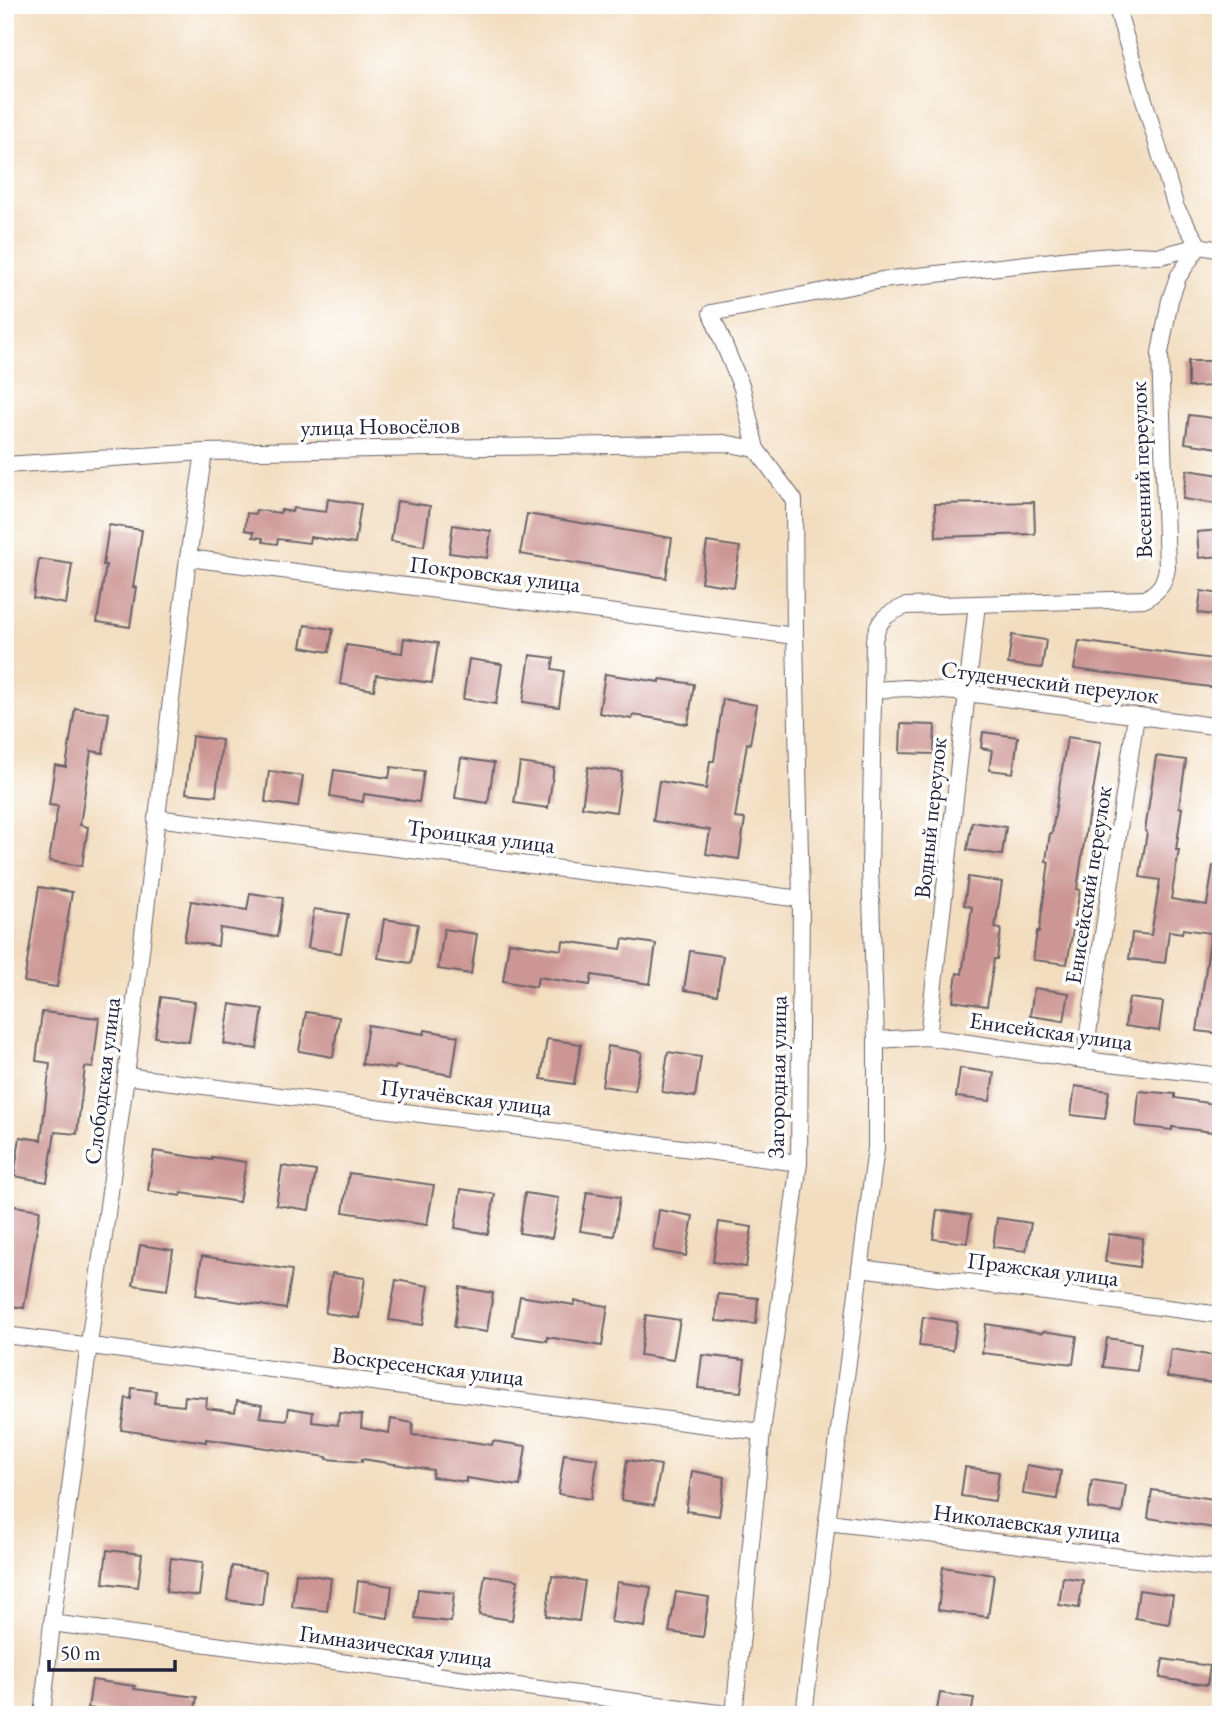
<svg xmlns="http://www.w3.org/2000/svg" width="1226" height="1720" viewBox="0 0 1226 1720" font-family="'EB Garamond',serif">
  <rect width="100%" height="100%" fill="#fff"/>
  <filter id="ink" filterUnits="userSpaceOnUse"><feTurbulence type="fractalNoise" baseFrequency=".0143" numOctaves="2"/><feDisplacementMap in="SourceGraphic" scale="14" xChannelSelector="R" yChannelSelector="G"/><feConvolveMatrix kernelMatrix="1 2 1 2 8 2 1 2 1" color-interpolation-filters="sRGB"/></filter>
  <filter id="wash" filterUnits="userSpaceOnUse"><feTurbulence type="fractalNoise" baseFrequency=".00686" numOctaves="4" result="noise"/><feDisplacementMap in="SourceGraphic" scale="28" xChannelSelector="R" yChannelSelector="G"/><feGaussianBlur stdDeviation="1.57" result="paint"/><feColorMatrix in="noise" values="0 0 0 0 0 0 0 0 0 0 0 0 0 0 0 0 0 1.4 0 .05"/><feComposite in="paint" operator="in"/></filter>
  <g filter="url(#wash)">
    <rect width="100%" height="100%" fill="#f2ddbf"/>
    <g id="blocks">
      <g fill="#cc9694">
        <path d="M 1188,361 L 1217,361 L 1217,386 L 1188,387 Z"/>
        <path d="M 1189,415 L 1221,419 L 1219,448 L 1185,443 Z"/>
        <path d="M 1187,470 L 1221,475 L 1217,504 L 1183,499 Z"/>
        <path d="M 328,499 L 361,504 L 355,544 L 310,537 L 309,543 L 278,539 L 277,544 L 263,542 L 263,538 L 253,537 L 254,532 L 245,530 L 247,513 L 255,514 L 256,510 L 280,513 L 281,510 L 292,512 L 293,508 L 326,512 Z"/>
        <path d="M 397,501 L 430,506 L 424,546 L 391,541 Z"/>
        <path d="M 1034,502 L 1035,534 L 936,537 L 935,504 Z"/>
        <path d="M 527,514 L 672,538 L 666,578 L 520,554 Z"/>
        <path d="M 109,525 L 142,530 L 133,587 L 136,587 L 130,627 L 97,622 L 106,565 L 103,565 Z"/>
        <path d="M 453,525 L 491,531 L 487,558 L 449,553 Z"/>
        <path d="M 1220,530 L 1221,556 L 1199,558 L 1197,532 Z"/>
        <path d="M 707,542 L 740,547 L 734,587 L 701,582 Z"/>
        <path d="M 39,559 L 72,564 L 66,604 L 33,598 Z"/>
        <path d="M 1201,591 L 1221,594 L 1221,616 L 1198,613 Z"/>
        <path d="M 305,625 L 333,629 L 329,652 L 301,647 Z"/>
        <path d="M 1012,635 L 1046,640 L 1042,668 L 1008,664 Z"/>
        <path d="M 404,638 L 438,643 L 432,683 L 376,675 L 374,690 L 340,684 L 346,645 L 402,653 Z"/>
        <path d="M 1079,641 L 1221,660 L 1218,688 L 1074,669 Z"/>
        <path d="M 530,655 L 554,658 L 552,669 L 564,671 L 559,707 L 523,702 Z"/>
        <path d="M 469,659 L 502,664 L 496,704 L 463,699 Z"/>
        <path d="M 605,674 L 660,682 L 660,679 L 694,684 L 688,724 L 633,715 L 632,719 L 599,713 Z"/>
        <path d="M 723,699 L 757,705 L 750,744 L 747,743 L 735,818 L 745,819 L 739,859 L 706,854 L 710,830 L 653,821 L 659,781 L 706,789 L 710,761 L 714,761 Z"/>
        <path d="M 75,708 L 109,713 L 103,753 L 91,751 L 80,825 L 88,827 L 82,866 L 49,861 L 58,806 L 49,805 L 55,765 L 66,767 Z"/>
        <path d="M 901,724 L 935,725 L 934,754 L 900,753 Z"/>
        <path d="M 983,732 L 1018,737 L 1013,773 L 989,770 L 992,750 L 981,748 Z"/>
        <path d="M 192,736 L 222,740 L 216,796 L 186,793 Z"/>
        <path d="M 1067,737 L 1101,742 L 1089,817 L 1088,817 L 1077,889 L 1080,890 L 1067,964 L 1033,960 L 1037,931 L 1039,932 L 1049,862 L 1046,861 L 1050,833 L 1052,833 Z"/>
        <path d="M 1156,756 L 1186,760 L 1179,807 L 1182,808 L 1176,850 L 1179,850 L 1171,899 L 1207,905 L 1213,866 L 1221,867 L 1221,1034 L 1197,1031 L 1211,933 L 1183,929 L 1182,933 L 1169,931 L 1165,963 L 1129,959 L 1132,933 L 1151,935 L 1160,880 L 1140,877 L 1147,832 L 1145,831 Z"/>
        <path d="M 461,758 L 494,763 L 488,803 L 455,798 Z"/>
        <path d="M 520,763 L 554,768 L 548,808 L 514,803 Z"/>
        <path d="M 391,767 L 424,771 L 419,802 L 364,794 L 363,802 L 330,796 L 334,770 L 389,778 Z"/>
        <path d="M 588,767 L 622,772 L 616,812 L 582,807 Z"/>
        <path d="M 269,771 L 303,776 L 298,807 L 265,802 Z"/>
        <path d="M 972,822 L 1006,827 L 1002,855 L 967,850 Z"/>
        <path d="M 968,877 L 1002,882 L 995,928 L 1001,929 L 997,959 L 994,959 L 987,1006 L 953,1001 L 957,973 L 962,974 L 972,907 L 964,905 Z"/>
        <path d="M 39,887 L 72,892 L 57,987 L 24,982 Z"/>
        <path d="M 250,893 L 283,898 L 277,937 L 220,928 L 218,946 L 184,941 L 191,901 L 247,910 Z"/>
        <path d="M 314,909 L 348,914 L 341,953 L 308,948 Z"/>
        <path d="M 384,919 L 418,924 L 411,963 L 378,958 Z"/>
        <path d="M 444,929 L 477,934 L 471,974 L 438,969 Z"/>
        <path d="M 623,939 L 656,944 L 650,984 L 592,975 L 590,985 L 538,977 L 536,987 L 503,981 L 509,942 L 562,950 L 563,941 L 621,949 Z"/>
        <path d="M 690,951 L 723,956 L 717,995 L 684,990 Z"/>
        <path d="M 1034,988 L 1069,993 L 1064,1021 L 1030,1016 Z"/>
        <path d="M 161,997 L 195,1002 L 189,1042 L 155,1037 Z"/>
        <path d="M 1129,998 L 1163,1002 L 1159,1031 L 1125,1026 Z"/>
        <path d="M 230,1004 L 263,1009 L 257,1049 L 224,1044 Z"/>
        <path d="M 42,1012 L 99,1018 L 93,1068 L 85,1067 L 77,1134 L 55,1132 L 47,1182 L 14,1176 L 20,1137 L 41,1140 L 50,1063 L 36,1061 Z"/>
        <path d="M 306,1012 L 339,1017 L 333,1057 L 299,1051 Z"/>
        <path d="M 368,1025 L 424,1034 L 425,1030 L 458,1036 L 452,1075 L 396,1066 L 395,1069 L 362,1064 Z"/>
        <path d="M 547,1039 L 581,1044 L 574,1084 L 541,1079 Z"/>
        <path d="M 608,1046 L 642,1052 L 635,1091 L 602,1086 Z"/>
        <path d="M 668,1052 L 701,1057 L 695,1097 L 662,1092 Z"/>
        <path d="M 960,1068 L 994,1073 L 990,1101 L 956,1097 Z"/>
        <path d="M 1075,1086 L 1109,1091 L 1105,1119 L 1071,1115 Z"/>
        <path d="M 1139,1091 L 1175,1094 L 1175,1098 L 1221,1105 L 1221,1133 L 1172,1127 L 1172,1130 L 1136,1126 Z"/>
        <path d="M 154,1151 L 212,1160 L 212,1157 L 246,1162 L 239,1202 L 182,1193 L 181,1196 L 148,1191 Z"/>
        <path d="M 282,1166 L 316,1171 L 309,1210 L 276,1205 Z"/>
        <path d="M 349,1173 L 434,1185 L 427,1225 L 343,1212 Z"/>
        <path d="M 461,1189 L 495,1194 L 488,1234 L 455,1228 Z"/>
        <path d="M 587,1192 L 620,1197 L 614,1236 L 580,1231 Z"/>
        <path d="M 525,1193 L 559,1198 L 552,1238 L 519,1233 Z"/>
        <path d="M 7,1205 L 40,1210 L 24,1308 L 5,1305 L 5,1216 Z"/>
        <path d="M 659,1210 L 693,1216 L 686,1256 L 653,1250 Z"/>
        <path d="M 937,1210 L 971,1215 L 967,1243 L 933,1239 Z"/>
        <path d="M 997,1218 L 1031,1223 L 1026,1251 L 993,1247 Z"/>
        <path d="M 719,1222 L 752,1227 L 746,1267 L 713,1262 Z"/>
        <path d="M 1109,1234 L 1143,1238 L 1139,1267 L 1105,1262 Z"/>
        <path d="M 140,1245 L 173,1250 L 167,1290 L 133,1285 Z"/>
        <path d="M 202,1256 L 292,1270 L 286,1309 L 196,1295 Z"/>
        <path d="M 332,1273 L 365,1278 L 359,1318 L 325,1313 Z"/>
        <path d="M 396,1280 L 429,1286 L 423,1325 L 389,1320 Z"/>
        <path d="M 460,1287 L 493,1293 L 487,1332 L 454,1327 Z"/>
        <path d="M 718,1294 L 758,1298 L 756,1324 L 716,1321 Z"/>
        <path d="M 520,1296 L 574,1305 L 575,1301 L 608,1306 L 602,1346 L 547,1337 L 547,1341 L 513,1336 Z"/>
        <path d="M 646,1315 L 680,1320 L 673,1360 L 640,1355 Z"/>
        <path d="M 923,1317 L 957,1322 L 953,1350 L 919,1346 Z"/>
        <path d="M 986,1324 L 1042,1333 L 1043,1331 L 1077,1336 L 1073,1364 L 982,1353 Z"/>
        <path d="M 1107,1338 L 1141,1343 L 1137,1371 L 1103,1367 Z"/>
        <path d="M 1171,1349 L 1221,1357 L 1221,1384 L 1167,1377 Z"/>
        <path d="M 702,1355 L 745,1360 L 741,1392 L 698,1388 Z"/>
        <path d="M 132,1388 L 156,1391 L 154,1403 L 184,1406 L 185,1396 L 207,1398 L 206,1408 L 235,1412 L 237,1401 L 262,1405 L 260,1417 L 287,1420 L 289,1408 L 313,1412 L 312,1422 L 338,1425 L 339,1413 L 362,1415 L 361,1428 L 389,1433 L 391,1419 L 413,1423 L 412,1435 L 439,1437 L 492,1445 L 493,1441 L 526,1446 L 520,1486 L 466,1478 L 466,1482 L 432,1477 L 433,1470 L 362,1459 L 362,1462 L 327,1459 L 327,1457 L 206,1439 L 206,1442 L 121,1430 L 126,1398 L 131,1399 Z"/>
        <path d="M 564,1454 L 598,1459 L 591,1499 L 558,1494 Z"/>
        <path d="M 627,1460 L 661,1465 L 654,1505 L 621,1500 Z"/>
        <path d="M 1027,1465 L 1061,1471 L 1057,1499 L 1023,1494 Z"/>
        <path d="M 965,1467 L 999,1472 L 995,1501 L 961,1496 Z"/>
        <path d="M 692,1471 L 725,1477 L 719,1516 L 686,1511 Z"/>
        <path d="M 1092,1480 L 1126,1485 L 1122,1513 L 1088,1508 Z"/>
        <path d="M 1152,1490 L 1221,1500 L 1221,1529 L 1148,1518 Z"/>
        <path d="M 107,1550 L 142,1554 L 138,1587 L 103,1583 Z"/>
        <path d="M 171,1558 L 203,1562 L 199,1596 L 166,1592 Z"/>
        <path d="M 232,1566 L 266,1571 L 262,1605 L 227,1600 Z"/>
        <path d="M 943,1567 L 994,1575 L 988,1617 L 938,1610 Z"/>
        <path d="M 296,1573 L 331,1578 L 327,1611 L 292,1607 Z"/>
        <path d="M 485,1575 L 518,1580 L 512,1620 L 479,1615 Z"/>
        <path d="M 552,1576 L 585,1581 L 579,1621 L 546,1616 Z"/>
        <path d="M 1063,1577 L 1083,1580 L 1079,1608 L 1059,1605 Z"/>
        <path d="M 358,1581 L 392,1586 L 388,1618 L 354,1613 Z"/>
        <path d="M 617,1582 L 651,1587 L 645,1627 L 611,1622 Z"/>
        <path d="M 418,1589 L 454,1593 L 451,1622 L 415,1618 Z"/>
        <path d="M 1139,1590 L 1173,1595 L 1169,1624 L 1135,1618 Z"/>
        <path d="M 676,1592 L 709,1597 L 703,1637 L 669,1632 Z"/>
        <path d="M 1163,1659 L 1210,1666 L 1207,1685 L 1160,1678 Z"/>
        <path d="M 92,1680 L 135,1686 L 134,1689 L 197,1697 L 194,1715 L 134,1715 L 88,1708 Z"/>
        <path d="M 940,1693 L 974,1698 L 971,1715 L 936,1715 Z"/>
      </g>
    </g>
  </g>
  <g filter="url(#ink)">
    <use href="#blocks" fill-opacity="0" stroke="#6b6369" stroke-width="2"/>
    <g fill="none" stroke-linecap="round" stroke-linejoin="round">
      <g stroke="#6b6369" stroke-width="18">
        <g id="minor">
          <path d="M 1116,5 L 1176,208 L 1199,246"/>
          <path d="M 5,465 L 204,452 L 724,443 L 756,449"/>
          <path d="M 188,558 L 795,636"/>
          <path d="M 873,690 L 907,688 L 967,693 L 1221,727"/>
          <path d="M 156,818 L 801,899"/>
          <path d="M 928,1037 L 977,604"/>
          <path d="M 876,1040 L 928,1037 L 1084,1060 L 1221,1076"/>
          <path d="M 1084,1060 L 1136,716"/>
          <path d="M 126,1076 L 799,1163"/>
          <path d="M 860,1268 L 1221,1315"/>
          <path d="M 5,1335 L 762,1432"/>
          <path d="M 827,1522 L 1221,1569"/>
          <path d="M 52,1623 L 733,1715"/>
          <path d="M 42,1715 L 52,1623 L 89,1344 L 126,1076 L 188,558 L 204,452"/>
          <path d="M 734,1715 L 762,1432 L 799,1163 L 801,899 L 795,636 L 794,500 L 756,449 L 742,388 L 711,313 L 882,280 L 1071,259 L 1128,255 L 1161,256 L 1199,246 L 1221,250"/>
          <path d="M 804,1715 L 827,1522 L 876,1148 L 876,1040 L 870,869 L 874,640 C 879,618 886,614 906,606 L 1146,599 C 1160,589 1164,585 1167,568 L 1160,353 L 1170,300 L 1178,277 L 1199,246"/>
        </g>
      </g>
      <use href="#minor" stroke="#fff" stroke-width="16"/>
    </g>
  </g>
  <g text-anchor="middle" stroke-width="7" stroke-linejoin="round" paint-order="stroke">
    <g font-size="23" fill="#22223b" stroke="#fff">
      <text transform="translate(380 426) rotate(-1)" y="8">улица Новосёлов</text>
      <text transform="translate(1141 470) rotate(-92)" y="8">Весенний переулок</text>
      <text transform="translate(495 574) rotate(7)" y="8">Покровская улица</text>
      <text transform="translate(1050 682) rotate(7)" y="8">Студенческий переулок</text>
      <text transform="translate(930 818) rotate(-84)" y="8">Водный переулок</text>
      <text transform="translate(481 836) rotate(7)" y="8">Троицкая улица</text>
      <text transform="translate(1088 885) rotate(-81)" y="8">Енисейский переулок</text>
      <text transform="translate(1051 1031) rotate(8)" y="8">Енисейская улица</text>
      <text transform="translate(777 1077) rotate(-89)" y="8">Загородная улица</text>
      <text transform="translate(102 1081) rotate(-83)" y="8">Слободская улица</text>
      <text transform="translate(466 1097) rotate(7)" y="8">Пугачёвская улица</text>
      <text transform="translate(1043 1269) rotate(7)" y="8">Пражская улица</text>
      <text transform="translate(428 1366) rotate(7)" y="8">Воскресенская улица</text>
      <text transform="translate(1027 1523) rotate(7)" y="8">Николаевская улица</text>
      <text transform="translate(396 1646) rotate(8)" y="8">Гимназическая улица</text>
    </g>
  </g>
  <rect width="1226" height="1720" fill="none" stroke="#fff" stroke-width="28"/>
  <path d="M49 1660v10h126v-10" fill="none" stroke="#22223b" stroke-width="3.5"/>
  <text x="60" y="1660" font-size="21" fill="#22223b" stroke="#ffffff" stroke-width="5" paint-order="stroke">50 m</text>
</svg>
